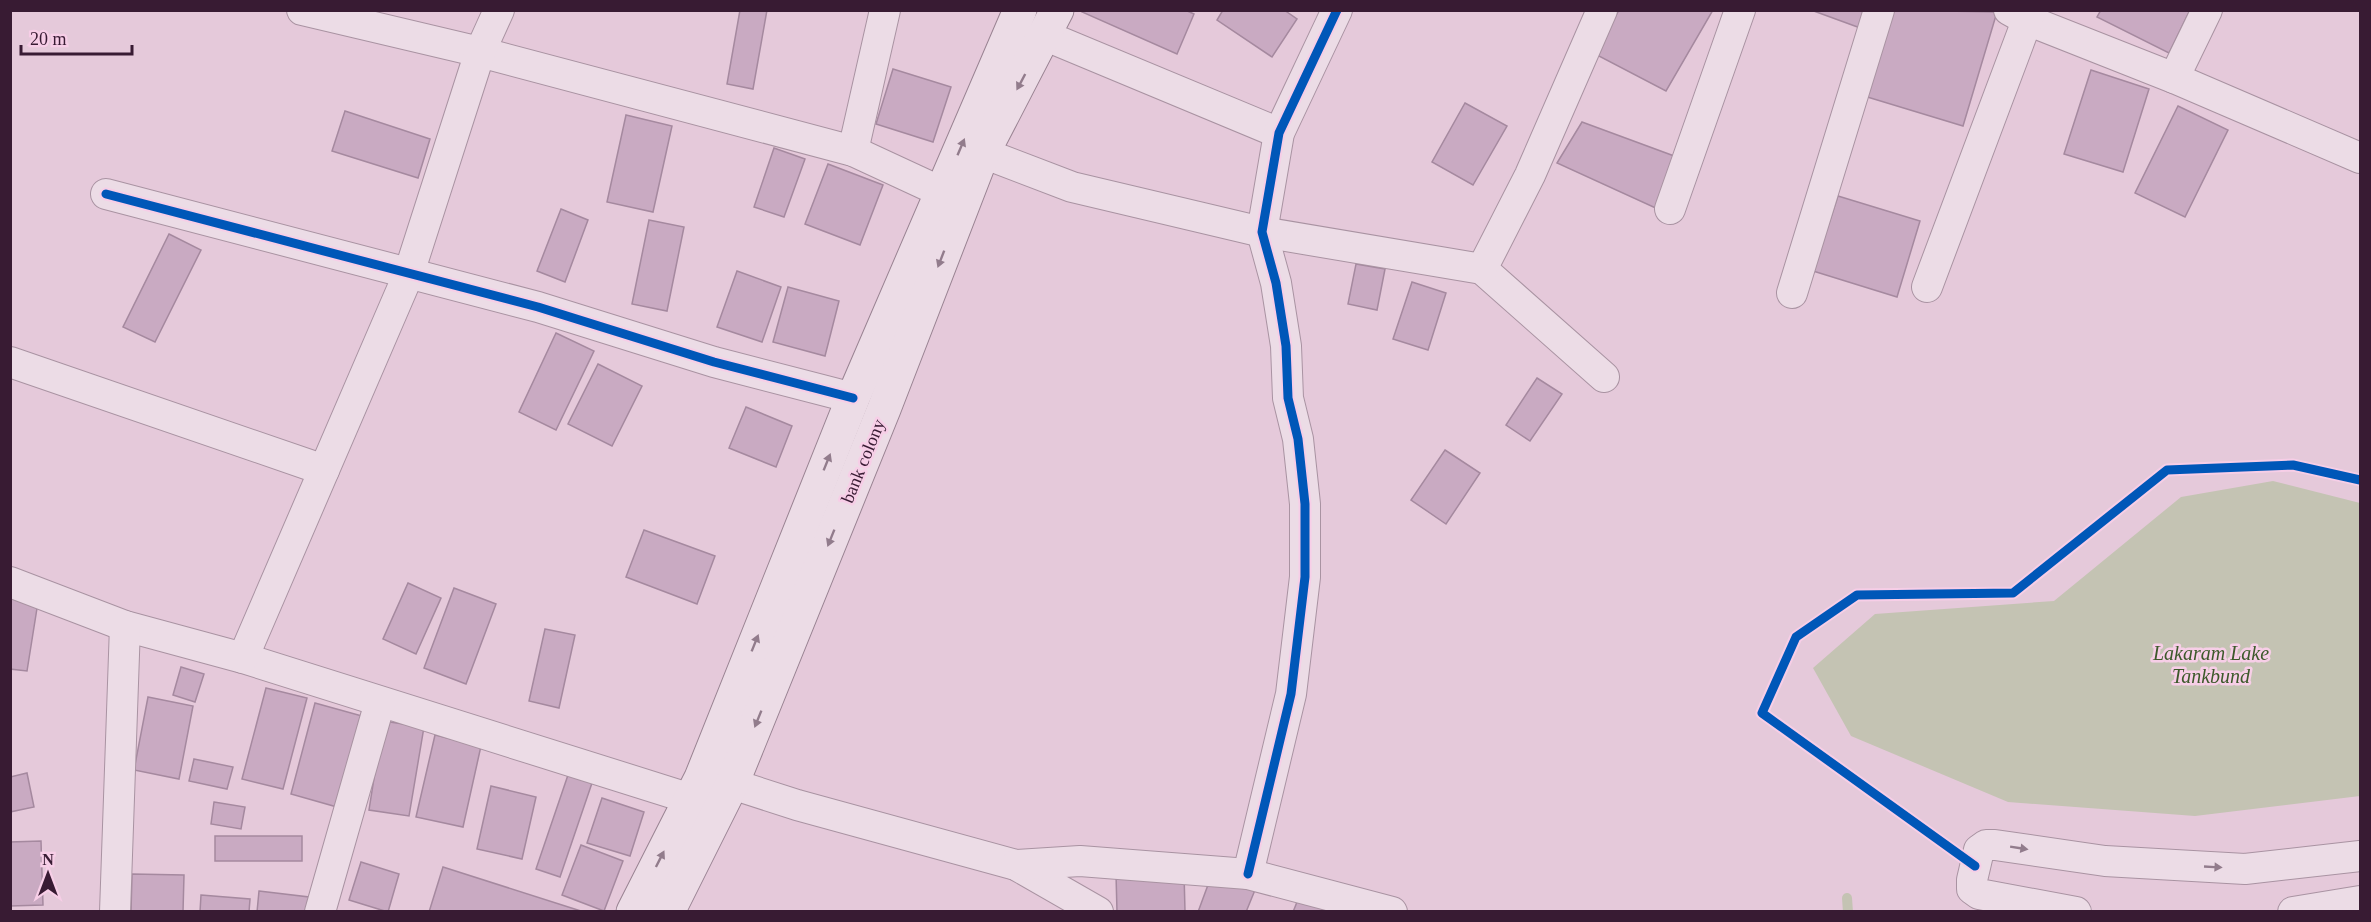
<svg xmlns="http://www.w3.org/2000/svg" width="2371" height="922" viewBox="0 0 2371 922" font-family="'Times New Roman',serif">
  <rect width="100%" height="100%" fill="#e5c9da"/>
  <path fill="#c4c3b3" d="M 2273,481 L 2360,503 L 2360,796 L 2195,816 L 2008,802 L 1851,736 L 1813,668 L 1875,614 L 2054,601 L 2181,497 Z"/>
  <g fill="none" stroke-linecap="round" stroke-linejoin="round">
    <path stroke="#c4c3b3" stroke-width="10" d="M 1847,898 L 1848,912"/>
  </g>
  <g fill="#c9aac2" stroke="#a5899f" stroke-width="1.5">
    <path d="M 740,10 L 767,10 L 753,89 L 727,84 Z"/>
    <path d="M 1083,10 L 1185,10 L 1194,14 L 1177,54 L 1082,12 Z"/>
    <path d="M 1223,10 L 1284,10 L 1297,19 L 1272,57 L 1217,20 Z"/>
    <path d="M 1619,10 L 1713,10 L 1666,91 L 1595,54 Z"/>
    <path d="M 1811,10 L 1870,10 L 1863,29 Z"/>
    <path d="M 1890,10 L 1997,12 L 1963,126 L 1864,96 Z"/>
    <path d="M 2101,10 L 2190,10 L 2169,53 L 2097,17 Z"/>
    <path d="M 893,69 L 951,87 L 933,142 L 876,124 Z"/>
    <path d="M 2091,70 L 2149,89 L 2123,172 L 2064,154 Z"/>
    <path d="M 1465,103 L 1507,126 L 1473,185 L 1432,162 Z"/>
    <path d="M 2178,106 L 2228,130 L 2185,217 L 2135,193 Z"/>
    <path d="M 345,111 L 430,139 L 418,178 L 332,151 Z"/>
    <path d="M 626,115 L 672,126 L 653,212 L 607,202 Z"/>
    <path d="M 1582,122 L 1685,160 L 1660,210 L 1557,163 Z"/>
    <path d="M 774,148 L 805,159 L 784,217 L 754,207 Z"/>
    <path d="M 828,164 L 883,185 L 860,245 L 805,224 Z"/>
    <path d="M 1838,196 L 1920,221 L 1897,297 L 1813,271 Z"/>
    <path d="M 561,209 L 588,220 L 565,282 L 537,271 Z"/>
    <path d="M 649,220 L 684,227 L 667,311 L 632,304 Z"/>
    <path d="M 169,234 L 201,250 L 155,342 L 123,327 Z"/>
    <path d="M 1356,264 L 1385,269 L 1377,310 L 1348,304 Z"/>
    <path d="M 737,271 L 781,287 L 762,342 L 717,327 Z"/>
    <path d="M 1412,282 L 1446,293 L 1428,350 L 1393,339 Z"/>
    <path d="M 788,287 L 839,301 L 825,356 L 773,342 Z"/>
    <path d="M 556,333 L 594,351 L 556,430 L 519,412 Z"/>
    <path d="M 598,364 L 642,386 L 612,446 L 568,424 Z"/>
    <path d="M 1537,378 L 1562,394 L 1530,441 L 1506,425 Z"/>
    <path d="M 746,407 L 792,426 L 776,467 L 729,448 Z"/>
    <path d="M 1445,450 L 1480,473 L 1446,524 L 1411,500 Z"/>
    <path d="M 644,530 L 715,556 L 697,604 L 626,577 Z"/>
    <path d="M 408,583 L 441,598 L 416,654 L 383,639 Z"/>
    <path d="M 454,588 L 496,604 L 466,684 L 424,668 Z"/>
    <path d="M 10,598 L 38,602 L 27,671 L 10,669 Z"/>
    <path d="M 545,629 L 575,635 L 559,708 L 529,701 Z"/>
    <path d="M 181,667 L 204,674 L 195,702 L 173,695 Z"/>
    <path d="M 266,688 L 307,698 L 283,789 L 242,779 Z"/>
    <path d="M 148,697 L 193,706 L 179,779 L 134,770 Z"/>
    <path d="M 315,703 L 362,716 L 337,807 L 291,794 Z"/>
    <path d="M 383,721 L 424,727 L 409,816 L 369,810 Z"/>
    <path d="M 435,735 L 481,746 L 463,827 L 416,817 Z"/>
    <path d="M 194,759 L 233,767 L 227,789 L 189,781 Z"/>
    <path d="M 27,773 L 34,807 L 10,812 L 10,777 Z"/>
    <path d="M 568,775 L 592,783 L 560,877 L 536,869 Z"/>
    <path d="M 491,786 L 536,797 L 522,859 L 477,849 Z"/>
    <path d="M 602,798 L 644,812 L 630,856 L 587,843 Z"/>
    <path d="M 214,802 L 245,807 L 241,829 L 211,824 Z"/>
    <rect x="215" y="836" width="87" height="25"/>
    <path d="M 41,841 L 43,905 L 10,906 L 10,842 Z"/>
    <path d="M 581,845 L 623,861 L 604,911 L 562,895 Z"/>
    <path d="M 361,862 L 399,874 L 388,912 L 349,900 Z"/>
    <path d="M 443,867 L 584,912 L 429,912 Z"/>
    <path d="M 1184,873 L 1185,911 L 1117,912 L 1116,874 Z"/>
    <path d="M 132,874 L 184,875 L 183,912 L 131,912 Z"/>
    <path d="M 1212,874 L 1255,890 L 1246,912 L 1198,912 Z"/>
    <path d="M 259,891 L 309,897 L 307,912 L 257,912 Z"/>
    <path d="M 201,895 L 250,899 L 249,912 L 200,912 Z"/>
    <path d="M 1299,897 L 1333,912 L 1293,912 Z"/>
  </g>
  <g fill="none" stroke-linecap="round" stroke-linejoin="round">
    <g stroke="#a993a2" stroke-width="32">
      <g id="street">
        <path d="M 302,10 L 480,52 L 853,151 L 963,202"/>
        <path d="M 1602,10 L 1530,175 L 1482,269 L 1604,377"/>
        <path d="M 2009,10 L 2027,20 L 2174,78 L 2360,158"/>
        <path d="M 1046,36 L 1279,133"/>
        <path d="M 2174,78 L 2207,10"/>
        <path d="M 853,151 L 885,10"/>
        <path d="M 983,153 L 1072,187 L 1262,232 L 1482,269"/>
        <path d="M 106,194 L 538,307 L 714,362 L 853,398"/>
        <path d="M 1670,209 L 1740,10"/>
        <path d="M 1927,287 L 2031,10"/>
        <path d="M 1792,293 L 1879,10"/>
        <path d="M 10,362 L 324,470"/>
        <path d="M 10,582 L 125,626 L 243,658 L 691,799 L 712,809"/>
        <path d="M 243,658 L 409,273 L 480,52 L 499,10"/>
        <path d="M 732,784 L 797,805 L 1016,865 L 1098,912"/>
        <path d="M 1016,865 L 1080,861 L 1248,874 L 1392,912"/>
        <path d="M 1248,874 L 1291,694 L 1305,577 L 1305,504 L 1298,439 L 1288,398 L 1286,346 L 1276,283 L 1262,232 L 1279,133 L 1337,10"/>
        <path d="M 115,912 L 125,626"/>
        <path d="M 320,912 L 380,702"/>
        <path d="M 2076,912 L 1979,894 L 1972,889 L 1972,880 L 1979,850 L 1986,845 L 1995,845 L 2105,861 L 2245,869 L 2360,856"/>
        <path d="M 2293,912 L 2360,901"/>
      </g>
    </g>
    <g stroke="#998392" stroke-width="35">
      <g id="secondary">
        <path d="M 633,912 L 701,778 L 853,398 L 1020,10"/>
        <path d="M 668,912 L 732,784 L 884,409 L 983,153 L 1057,10"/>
      </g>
    </g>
    <use href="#street" stroke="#ecdce6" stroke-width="30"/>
    <use href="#secondary" stroke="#ecdce6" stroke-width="33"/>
    <g stroke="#f7cee7" stroke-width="13">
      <g id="cycleway">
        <path d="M 106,194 L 538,307 L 714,362 L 853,398"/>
        <path d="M 1975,866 L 1762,713 L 1796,637 L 1857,595 L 2013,593 L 2167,470 L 2293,465 L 2360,480"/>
        <path d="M 1248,874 L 1291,694 L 1305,577 L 1305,504 L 1298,439 L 1288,398 L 1286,346 L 1276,283 L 1262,232 L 1279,133 L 1337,10"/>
      </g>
    </g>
    <use href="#cycleway" stroke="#0057b8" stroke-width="9"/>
  </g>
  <defs><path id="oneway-solid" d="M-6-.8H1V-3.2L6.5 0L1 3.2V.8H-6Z" transform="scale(1.5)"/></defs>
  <g fill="#927c8c">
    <use href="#oneway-solid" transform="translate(1021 82) rotate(118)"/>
    <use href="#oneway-solid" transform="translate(961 147) rotate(-67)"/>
    <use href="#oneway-solid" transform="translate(941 259) rotate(111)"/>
    <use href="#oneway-solid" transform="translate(827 462) rotate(-68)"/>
    <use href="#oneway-solid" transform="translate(831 538) rotate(112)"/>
    <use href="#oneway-solid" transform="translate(755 643) rotate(-68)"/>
    <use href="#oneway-solid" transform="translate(758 719) rotate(112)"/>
    <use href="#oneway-solid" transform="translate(2019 848) rotate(9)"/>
    <use href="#oneway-solid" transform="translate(660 859) rotate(-63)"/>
    <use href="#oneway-solid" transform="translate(2213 867) rotate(3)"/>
  </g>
  <g text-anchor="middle" stroke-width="5" stroke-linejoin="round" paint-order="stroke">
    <g font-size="18" fill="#381b33" stroke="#f7cee7">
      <text transform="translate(863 461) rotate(-68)" y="6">bank colony</text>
    </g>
    <g font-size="20" font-style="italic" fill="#3c592a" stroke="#f7cee7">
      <text x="2211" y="660">Lakaram Lake<tspan x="2211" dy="23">Tankbund</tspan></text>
    </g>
  </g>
  <rect width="2371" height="922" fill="none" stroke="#381b33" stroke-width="24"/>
  <g transform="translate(48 874)" stroke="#f7cee7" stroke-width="4.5" paint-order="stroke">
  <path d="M0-4.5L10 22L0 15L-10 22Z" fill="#381b33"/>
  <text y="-9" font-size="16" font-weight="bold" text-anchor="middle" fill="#381b33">N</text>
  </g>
  <path d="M21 45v9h111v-9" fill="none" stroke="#381b33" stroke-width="3"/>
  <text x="30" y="45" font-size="18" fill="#381b33" stroke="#f7cee7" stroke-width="4.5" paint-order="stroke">20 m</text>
</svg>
